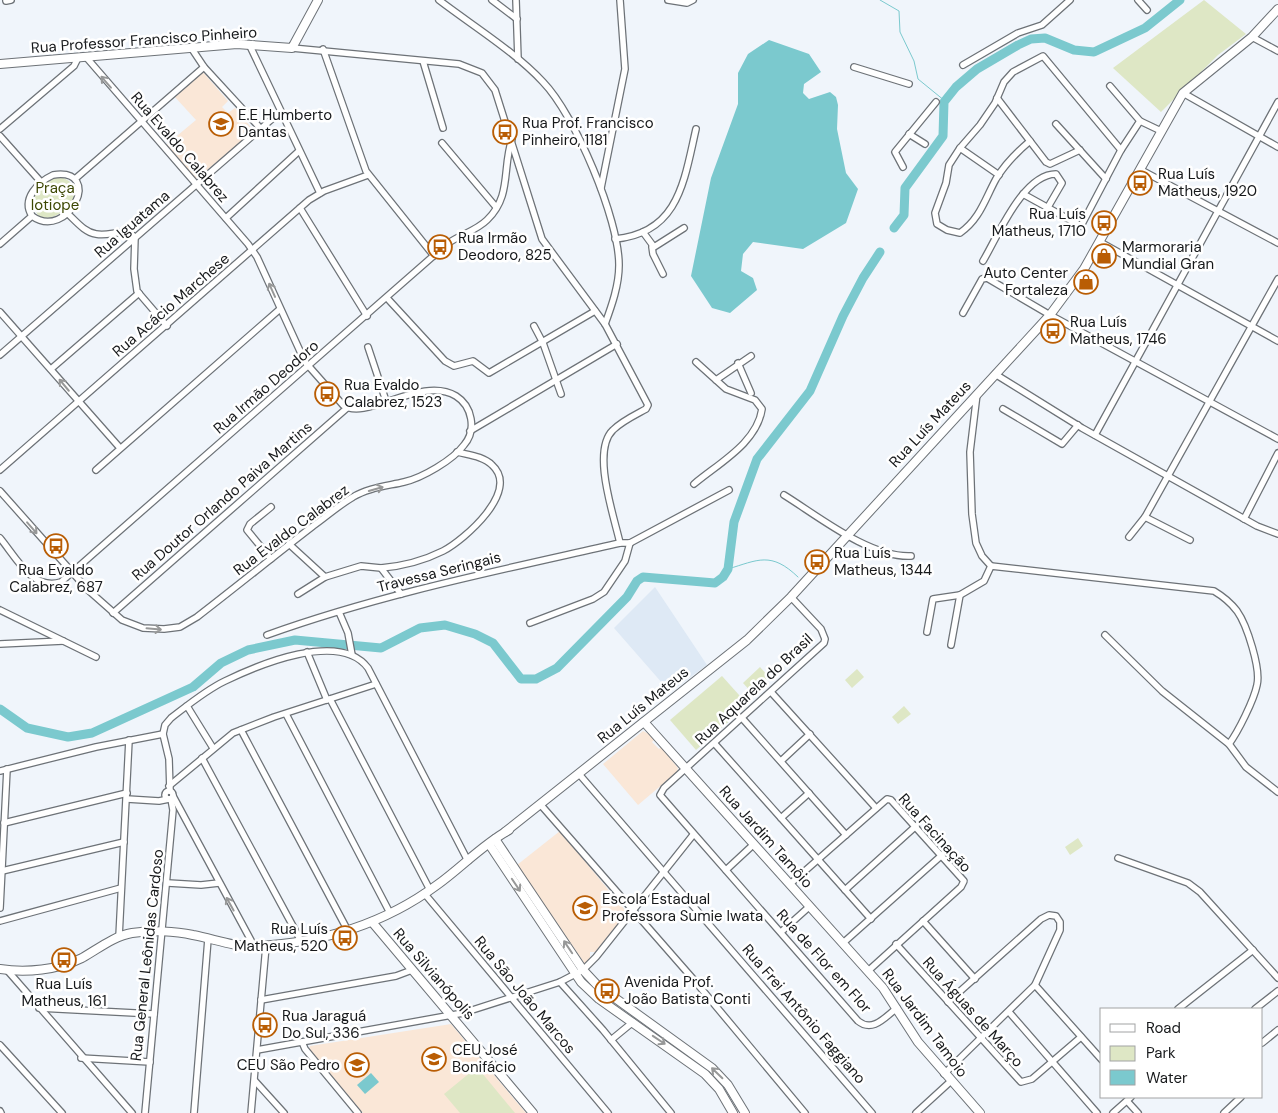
<svg xmlns="http://www.w3.org/2000/svg" width="1278" height="1113" viewBox="0 0 1278 1113" font-family="'DM Sans',sans-serif">
  <rect width="100%" height="100%" fill="#f0f5fb"/>
  <path fill="#dee9f5" d="M 655,587 L 707,665 L 670,692 L 614,628 Z"/>
  <g fill="#fae7d7">
    <path d="M 202,71 L 228,101 L 222,107 L 228,113 L 235,108 L 254,131 L 196,179 L 166,145 L 196,120 L 174,96 Z"/>
    <path d="M 643,731 L 649,734 L 654,740 L 652,742 L 659,749 L 661,747 L 678,768 L 677,772 L 638,805 L 603,764 Z"/>
    <path d="M 560,831 L 625,910 L 622,919 L 595,952 L 590,952 L 590,958 L 585,964 L 517,865 Z"/>
    <path d="M 451,1024 L 526,1113 L 363,1113 L 309,1049 L 310,1046 Z"/>
  </g>
  <g fill="#dee7c5">
    <path d="M 1204,0 L 1246,34 L 1218,55 L 1161,112 L 1113,68 Z"/>
    <path d="M 60,177 C 93,186 63,224 39,217 L 32,205 C 33,192 47,178 60,177 Z"/>
    <path d="M 760,667 L 769,677 L 752,693 L 743,683 Z"/>
    <path d="M 857,669 L 864,677 L 852,688 L 845,680 Z"/>
    <path d="M 722,676 L 748,705 L 696,750 L 670,720 Z"/>
    <path d="M 904,706 L 911,714 L 898,724 L 892,717 Z"/>
    <path d="M 1078,838 L 1083,846 L 1070,855 L 1065,847 Z"/>
    <path d="M 477,1067 L 515,1113 L 460,1113 L 444,1094 Z"/>
  </g>
  <g fill="#7bc9ce">
    <path d="M 769,40 L 809,54 L 821,72 L 804,84 L 803,93 L 809,99 L 830,92 L 836,97 L 838,105 L 837,129 L 846,173 L 858,189 L 846,223 L 803,249 L 753,242 L 743,254 L 741,271 L 753,278 L 757,290 L 730,313 L 712,308 L 691,276 L 711,178 L 738,104 L 738,73 L 748,54 Z"/>
    <path d="M 371,1073 L 379,1082 L 365,1094 L 357,1085 Z"/>
  </g>
  <g fill="none" stroke-linecap="round" stroke-linejoin="round">
    <g stroke="#7bc9ce" stroke-width="1">
      <path d="M 880,0 L 899,11 L 900,32 L 914,61 L 918,79 L 945,101"/>
      <path d="M 728,569 C 758,560 771,551 798,577"/>
    </g>
    <g stroke="#7bc9ce" stroke-width="9">
      <path d="M 894,228 L 904,215 L 905,188 L 943,136 L 944,102 L 956,87 L 977,69 L 1018,45 L 1031,39 L 1045,38 L 1074,50 L 1094,52 L 1145,28 L 1180,0"/>
      <path d="M 0,709 L 27,728 L 68,737 L 92,733 L 193,687 L 221,663 L 248,650 L 295,640 L 381,648 L 420,628 L 445,625 L 475,634 L 493,643 L 521,679 L 536,679 L 557,668 L 627,597 L 637,581 L 643,577 L 715,583 L 723,577 L 728,569 L 734,522 L 757,459 L 810,391 L 843,316 L 863,278 L 880,252"/>
    </g>
    <g stroke="#6d7277" stroke-width="8">
      <g id="street">
        <path d="M 439,0 C 473,26 514,51 543,82 C 575,115 619,219 619,265 C 619,285 612,305 605,324"/>
        <path d="M 492,0 L 517,19"/>
        <path d="M 516,0 L 518,59"/>
        <path d="M 668,0 L 687,3 L 693,0"/>
        <path d="M 1138,0 L 1147,10"/>
        <path d="M 6,1 L 11,0"/>
        <path d="M 1252,37 L 1278,51"/>
        <path d="M 249,44 L 320,193"/>
        <path d="M 292,48 L 459,64 L 482,73 L 495,90 L 542,239 L 605,324 L 648,405 L 646,409 C 635,415 622,421 613,430 C 591,451 614,516 620,543"/>
        <path d="M 192,49 L 204,67 L 261,129"/>
        <path d="M 323,49 L 366,171 L 434,256"/>
        <path d="M 423,61 L 443,128"/>
        <path d="M 963,65 L 1018,33 L 1042,25 L 1070,0"/>
        <path d="M 854,67 L 909,84"/>
        <path d="M 1110,86 L 1140,121 L 1161,131"/>
        <path d="M 1183,93 L 1278,147"/>
        <path d="M 997,98 L 1046,162 L 1050,164 L 1080,150"/>
        <path d="M 1056,124 L 1106,179"/>
        <path d="M 0,129 L 74,66 L 78,58"/>
        <path d="M 909,134 L 925,144"/>
        <path d="M 0,136 L 41,182"/>
        <path d="M 1030,141 C 1017,152 1005,164 996,179 C 985,199 980,219 960,233 L 947,230 L 937,224 L 935,213 L 946,183 L 949,165 L 960,148 L 980,125 L 995,103 L 1004,82 L 1013,72 L 1043,56 L 1121,150"/>
        <path d="M 442,143 L 496,207"/>
        <path d="M 960,148 L 999,175"/>
        <path d="M 903,167 L 895,152 L 936,102"/>
        <path d="M 1141,170 L 1278,243"/>
        <path d="M 53,175 C 105,167 68,242 32,216 C 21,199 38,182 53,175 Z"/>
        <path d="M 75,179 L 204,67"/>
        <path d="M 601,188 L 625,69 L 620,0"/>
        <path d="M 1023,194 L 1081,226 L 1121,150 L 1140,121"/>
        <path d="M 300,208 L 367,316"/>
        <path d="M 67,213 C 76,221 84,232 96,234 C 111,237 122,227 135,237 L 134,269 L 137,291 L 167,326"/>
        <path d="M 226,218 L 299,151"/>
        <path d="M 643,232 L 654,247 L 684,228"/>
        <path d="M 615,239 C 679,233 684,181 696,129"/>
        <path d="M 1100,242 L 1278,341"/>
        <path d="M 0,244 L 32,216"/>
        <path d="M 652,247 L 653,254 L 663,274"/>
        <path d="M 983,261 C 998,236 1023,174 1056,174 L 1062,183 L 1048,207"/>
        <path d="M 387,298 L 445,361 L 454,366 L 473,361 L 489,373 L 595,311"/>
        <path d="M 0,312 L 120,448"/>
        <path d="M 963,313 L 982,279 L 987,278 L 1050,315 L 1278,439"/>
        <path d="M 534,326 L 543,343 L 561,394"/>
        <path d="M 368,347 L 386,401"/>
        <path d="M 0,355 L 280,112"/>
        <path d="M 738,363 L 751,393"/>
        <path d="M 51,369 L 139,293"/>
        <path d="M 995,374 L 1082,428 L 1257,526 L 1278,534"/>
        <path d="M 716,380 L 751,356"/>
        <path d="M 977,394 L 970,452 L 972,514 L 976,543 L 982,556 L 991,566"/>
        <path d="M 1003,409 L 1062,444 L 1078,425"/>
        <path d="M 470,431 L 617,344"/>
        <path d="M 1095,435 L 1278,102"/>
        <path d="M 0,470 L 309,200 L 324,191 L 368,175"/>
        <path d="M 96,470 L 280,309"/>
        <path d="M 694,484 C 719,463 757,443 762,409 L 755,400 L 726,389 L 696,362"/>
        <path d="M 0,491 L 88,590 L 122,620 L 143,628 L 164,629 L 180,627 L 197,617 C 236,587 274,556 313,526 C 326,517 339,505 353,497 C 367,488 387,486 404,482 C 422,478 453,460 464,445 C 477,430 472,406 456,396 C 421,375 366,422 343,405 L 305,362 L 257,257 L 248,244 L 86,57"/>
        <path d="M 784,495 C 818,516 870,558 911,556"/>
        <path d="M 1145,517 L 1278,279"/>
        <path d="M 1244,519 L 1278,453"/>
        <path d="M 1129,537 L 1145,517 L 1190,540"/>
        <path d="M 0,538 C 16,557 32,591 61,582 L 447,244 C 459,235 476,231 487,220 C 512,196 502,168 512,139"/>
        <path d="M 630,543 L 729,490"/>
        <path d="M 289,544 L 325,577 L 361,566 L 381,568 L 401,594"/>
        <path d="M 271,559 L 247,530 L 250,524 L 271,507"/>
        <path d="M 381,568 C 404,566 423,561 443,551 C 464,540 521,491 492,465 C 483,456 468,455 457,452"/>
        <path d="M 298,594 L 325,577"/>
        <path d="M 791,597 L 821,629 L 825,639 L 824,643 L 664,788 L 660,795 L 858,1021 C 873,1033 885,1017 897,1008"/>
        <path d="M 0,610 L 96,657"/>
        <path d="M 339,612 L 348,633 L 352,655"/>
        <path d="M 113,613 L 347,408"/>
        <path d="M 530,623 L 593,599 L 604,592 L 625,561 L 630,543"/>
        <path d="M 927,632 L 933,599 L 960,595"/>
        <path d="M 267,635 C 381,594 501,570 620,543 L 630,543"/>
        <path d="M 1105,635 L 1162,691 L 1229,744 L 1246,767 L 1278,792"/>
        <path d="M 0,644 L 63,641"/>
        <path d="M 951,645 L 960,595 L 984,581 L 991,566 L 1214,591 C 1224,597 1231,603 1237,611 C 1247,625 1261,669 1257,685 C 1254,700 1238,732 1229,744"/>
        <path d="M 307,652 L 327,700"/>
        <path d="M 771,692 L 876,808"/>
        <path d="M 330,699 L 430,890"/>
        <path d="M 187,706 L 213,748"/>
        <path d="M 286,714 L 390,913"/>
        <path d="M 742,718 L 846,835"/>
        <path d="M 241,730 L 348,931"/>
        <path d="M 715,744 L 871,919"/>
        <path d="M 202,758 L 301,941"/>
        <path d="M 781,761 L 810,734"/>
        <path d="M 0,771 L 96,747 L 163,734"/>
        <path d="M 579,774 L 872,1113"/>
        <path d="M 169,786 L 233,733 L 274,717 L 376,684"/>
        <circle cx="169" cy="795" r="4"/>
        <path d="M 170,791 L 169,759 L 163,734 L 165,725 L 171,718 C 188,705 206,690 225,681 C 258,665 340,630 368,668 L 468,861"/>
        <path d="M 173,796 L 254,946"/>
        <path d="M 127,799 L 159,801 L 169,799"/>
        <path d="M 540,804 L 694,980 L 805,1113"/>
        <path d="M 781,818 L 809,793"/>
        <path d="M 4,823 L 127,793"/>
        <path d="M 1118,858 L 1188,883 L 1200,892 L 1278,978"/>
        <path d="M 726,870 L 754,844"/>
        <path d="M 2,871 L 124,842"/>
        <path d="M 168,883 L 201,885 L 219,883"/>
        <path d="M 790,884 L 887,799 L 891,800 L 964,881 L 961,887 L 868,971"/>
        <path d="M 845,890 L 916,826"/>
        <path d="M 424,893 L 608,1113"/>
        <path d="M 0,908 L 7,769"/>
        <path d="M 0,921 L 121,888"/>
        <path d="M 923,921 L 975,979"/>
        <path d="M 781,932 L 810,906"/>
        <path d="M 119,937 L 129,740"/>
        <path d="M 843,943 L 942,855"/>
        <path d="M 896,944 L 1021,1082 L 1032,1079 L 1081,1037"/>
        <path d="M 7,970 L 132,1113"/>
        <path d="M 560,982 L 603,1030 L 671,1113"/>
        <path d="M 1035,985 L 1102,1060"/>
        <path d="M 261,1000 L 396,976 L 412,970"/>
        <path d="M 39,1008 L 154,1014"/>
        <path d="M 1178,1009 L 1253,950"/>
        <path d="M 1255,1009 L 1278,991"/>
        <path d="M 1009,1012 L 1097,1113"/>
        <path d="M 611,1040 L 633,1022"/>
        <path d="M 302,1042 L 305,1049 L 358,1113"/>
        <path d="M 1262,1043 L 1278,1030"/>
        <path d="M 0,1045 L 62,1113"/>
        <path d="M 257,1050 L 463,1013 L 560,982 L 583,970 L 596,957 L 693,835"/>
        <path d="M 81,1058 L 150,1062"/>
        <path d="M 944,1074 L 1035,985 L 1060,930 L 1060,922 L 1056,916 L 1049,915 L 1041,919 L 948,1002"/>
        <path d="M 255,1081 L 284,1113"/>
        <path d="M 1127,1101 L 1138,1113"/>
        <path d="M 0,1111 L 1,1113"/>
        <path d="M 145,1113 C 154,1012 164,911 173,810 L 171,799"/>
        <path d="M 194,1113 L 208,939"/>
        <path d="M 251,1113 L 266,946"/>
        <path d="M 916,1113 L 951,1081"/>
        <path d="M 1113,1113 L 1131,1097"/>
        <path d="M 1224,1113 L 1241,1097"/>
      </g>
    </g>
    <g stroke="#6d7277" stroke-width="10">
      <g id="secondary">
        <path d="M 0,64 L 237,44 L 292,48 L 318,0"/>
        <path d="M 644,722 L 883,988 L 918,1042 L 980,1113"/>
        <path d="M 505,832 L 747,640 L 791,597 L 1050,315 L 1084,269 L 1183,93 L 1252,37 L 1278,9"/>
        <path d="M 495,839 L 583,970 L 597,985 L 712,1068 L 728,1085 L 745,1113"/>
        <path d="M 489,844 L 581,982 L 599,999 L 705,1074 L 719,1089 L 733,1113"/>
        <path d="M 372,922 L 533,1113"/>
        <path d="M 0,969 C 26,973 58,970 82,958 C 98,949 114,936 132,933 C 151,930 175,931 193,935 C 215,939 233,947 256,946 C 321,943 384,924 437,885 C 461,868 483,844 509,830"/>
      </g>
    </g>
    <use href="#street" stroke="#fff" stroke-width="5.5"/>
    <use href="#secondary" stroke="#fff" stroke-width="8"/>
  </g>
  <defs><path id="oneway-shaft" d="M-6 0H5M1.5-3L5.5 0L1.5 3" fill="none" stroke-width="1.6" stroke-linecap="round" stroke-linejoin="round" transform="scale(1.25)"/></defs>
  <g stroke="#979898">
    <use href="#oneway-shaft" transform="translate(106 82) rotate(-131)"/>
    <use href="#oneway-shaft" transform="translate(272 290) rotate(-114)"/>
    <use href="#oneway-shaft" transform="translate(64 385) rotate(-130)"/>
    <use href="#oneway-shaft" transform="translate(376 489) rotate(-16)"/>
    <use href="#oneway-shaft" transform="translate(32 528) rotate(49)"/>
    <use href="#oneway-shaft" transform="translate(154 629) rotate(5)"/>
    <use href="#oneway-shaft" transform="translate(516 885) rotate(56)"/>
    <use href="#oneway-shaft" transform="translate(230 904) rotate(-119)"/>
    <use href="#oneway-shaft" transform="translate(568 947) rotate(-124)"/>
    <use href="#oneway-shaft" transform="translate(659 1040) rotate(34)"/>
    <use href="#oneway-shaft" transform="translate(717 1073) rotate(-136)"/>
  </g>
  <defs>
    <g id="school-ring" transform="scale(1.25)"><circle r="9.5" fill="#fff" stroke="#b95d04" stroke-width="1.5"/><path d="M0-5L7-2L0 1L-7-2ZM-4 1L0 2.5L4 1V4Q0 6-4 4Z" fill="#b95d04"/></g>
    <g id="bus-ring" transform="scale(1.25)"><circle r="9.5" fill="#fff" stroke="#b95d04" stroke-width="1.5"/><path d="M-5-6H5V4H4V6H2V4H-2V6H-4V4H-5ZM-3.5-4V0h7V-4ZM-3.5 1.2v1.5H-2V1.2ZM2 1.2v1.5H3.5V1.2Z" fill="#b95d04"/></g>
    <g id="shop-ring" transform="scale(1.25)"><circle r="9.5" fill="#fff" stroke="#b95d04" stroke-width="1.5"/><path d="M-5-2.5h2.3a2.7 3.5 0 0 1 5.4 0H5L5.5 6h-11ZM-1.5-2.5h3a1.5 2.3 0 0 0-3 0Z" fill="#b95d04"/></g>
  </defs>
  <g fill-rule="evenodd">
    <use href="#school-ring" x="221" y="124"/>
    <use href="#bus-ring" x="505" y="132"/>
    <use href="#bus-ring" x="1140" y="183"/>
    <use href="#bus-ring" x="1104" y="223"/>
    <use href="#bus-ring" x="440" y="247"/>
    <use href="#shop-ring" x="1104" y="256"/>
    <use href="#shop-ring" x="1086" y="282"/>
    <use href="#bus-ring" x="1053" y="331"/>
    <use href="#bus-ring" x="327" y="394"/>
    <use href="#bus-ring" x="56" y="546"/>
    <use href="#bus-ring" x="817" y="562"/>
    <use href="#school-ring" x="585" y="908"/>
    <use href="#bus-ring" x="345" y="938"/>
    <use href="#bus-ring" x="64" y="960"/>
    <use href="#bus-ring" x="607" y="991"/>
    <use href="#bus-ring" x="265" y="1025"/>
    <use href="#school-ring" x="434" y="1059"/>
    <use href="#school-ring" x="357" y="1065"/>
  </g>
  <g text-anchor="middle" stroke-width="5" stroke-linejoin="round" paint-order="stroke">
    <g font-size="15" fill="#17191b" stroke="#fff">
      <text transform="translate(144 40) rotate(-4)" y="5">Rua Professor Francisco Pinheiro</text>
      <text transform="translate(180 147) rotate(49)" y="5">Rua Evaldo Calabrez</text>
      <text transform="translate(132 224) rotate(-41)" y="5">Rua Iguatama</text>
      <text transform="translate(171 305) rotate(-41)" y="5">Rua Acácio Marchese</text>
      <text transform="translate(266 387) rotate(-41)" y="5">Rua Irmão Deodoro</text>
      <text transform="translate(930 424) rotate(-47)" y="5">Rua Luís Mateus</text>
      <text transform="translate(222 501) rotate(-41)" y="5">Rua Doutor Orlando Paiva Martins</text>
      <text transform="translate(291 530) rotate(-37)" y="5">Rua Evaldo Calabrez</text>
      <text transform="translate(439 572) rotate(-14)" y="5">Travessa Seringais</text>
      <text transform="translate(754 689) rotate(-43)" y="5">Rua Aquarela do Brasil</text>
      <text transform="translate(643 705) rotate(-39)" y="5">Rua Luís Mateus</text>
      <text transform="translate(935 833) rotate(48)" y="5">Rua Facinação</text>
      <text transform="translate(766 837) rotate(48)" y="5">Rua Jardim Tamôio</text>
      <text transform="translate(147 955) rotate(-84)" y="5">Rua General Leônidas Cardoso</text>
      <text transform="translate(824 961) rotate(48)" y="5">Rua de Flor em Flor</text>
      <text transform="translate(434 974) rotate(49)" y="5">Rua Silvianópolis</text>
      <text transform="translate(525 995) rotate(50)" y="5">Rua São João Marcos</text>
      <text transform="translate(973 1012) rotate(48)" y="5">Rua Águas de Março</text>
      <text transform="translate(804 1014) rotate(49)" y="5">Rua Frei Antônio Faggiano</text>
      <text transform="translate(925 1023) rotate(53)" y="5">Rua Jardim Tamoio</text>
    </g>
    <g font-size="15" fill="#17191b" stroke="#fff" text-anchor="start">
      <text x="238" y="120">E.E Humberto<tspan x="238" dy="17">Dantas</tspan></text>
      <text x="522" y="128">Rua Prof. Francisco<tspan x="522" dy="17">Pinheiro, 1181</tspan></text>
      <text x="1158" y="179">Rua Luís<tspan x="1158" dy="17">Matheus, 1920</tspan></text>
      <text x="1086" y="219" text-anchor="end">Rua Luís<tspan x="1086" dy="17">Matheus, 1710</tspan></text>
      <text x="458" y="243">Rua Irmão<tspan x="458" dy="17">Deodoro, 825</tspan></text>
      <text x="1122" y="252">Marmoraria<tspan x="1122" dy="17">Mundial Gran</tspan></text>
      <text x="1068" y="278" text-anchor="end">Auto Center<tspan x="1068" dy="17">Fortaleza</tspan></text>
      <text x="1070" y="327">Rua Luís<tspan x="1070" dy="17">Matheus, 1746</tspan></text>
      <text x="344" y="390">Rua Evaldo<tspan x="344" dy="17">Calabrez, 1523</tspan></text>
      <text x="834" y="558">Rua Luís<tspan x="834" dy="17">Matheus, 1344</tspan></text>
      <text x="56" y="575" text-anchor="middle">Rua Evaldo<tspan x="56" dy="17">Calabrez, 687</tspan></text>
      <text x="602" y="904">Escola Estadual<tspan x="602" dy="17">Professora Sumie Iwata</tspan></text>
      <text x="328" y="934" text-anchor="end">Rua Luís<tspan x="328" dy="17">Matheus, 520</tspan></text>
      <text x="624" y="987">Avenida Prof.<tspan x="624" dy="17">João Batista Conti</tspan></text>
      <text x="64" y="989" text-anchor="middle">Rua Luís<tspan x="64" dy="17">Matheus, 161</tspan></text>
      <text x="282" y="1021">Rua Jaraguá<tspan x="282" dy="17">Do Sul, 336</tspan></text>
      <text x="452" y="1055">CEU José<tspan x="452" dy="17">Bonifácio</tspan></text>
      <text x="340" y="1070" text-anchor="end">CEU São Pedro</text>
    </g>
    <g font-size="15" fill="#3c4703" stroke="#fff">
      <text x="55" y="193">Praça<tspan x="55" dy="17">Iotiope</tspan></text>
    </g>
  </g>
  <rect x="1100" y="1008" width="162" height="90" fill="#ffffff" stroke="#a2a3a4"/>
  <rect x="1110" y="1024" width="25" height="8" fill="#ffffff" stroke="#a2a3a4"/>
  <text x="1146" y="1033" font-size="15" fill="#17191b">Road</text>
  <rect x="1110" y="1046" width="25" height="15" fill="#dee7c5" stroke="#a2a3a4"/>
  <text x="1146" y="1058" font-size="15" fill="#17191b">Park</text>
  <rect x="1110" y="1070" width="25" height="15" fill="#7bc9ce" stroke="#a2a3a4"/>
  <text x="1146" y="1083" font-size="15" fill="#17191b">Water</text>
</svg>
